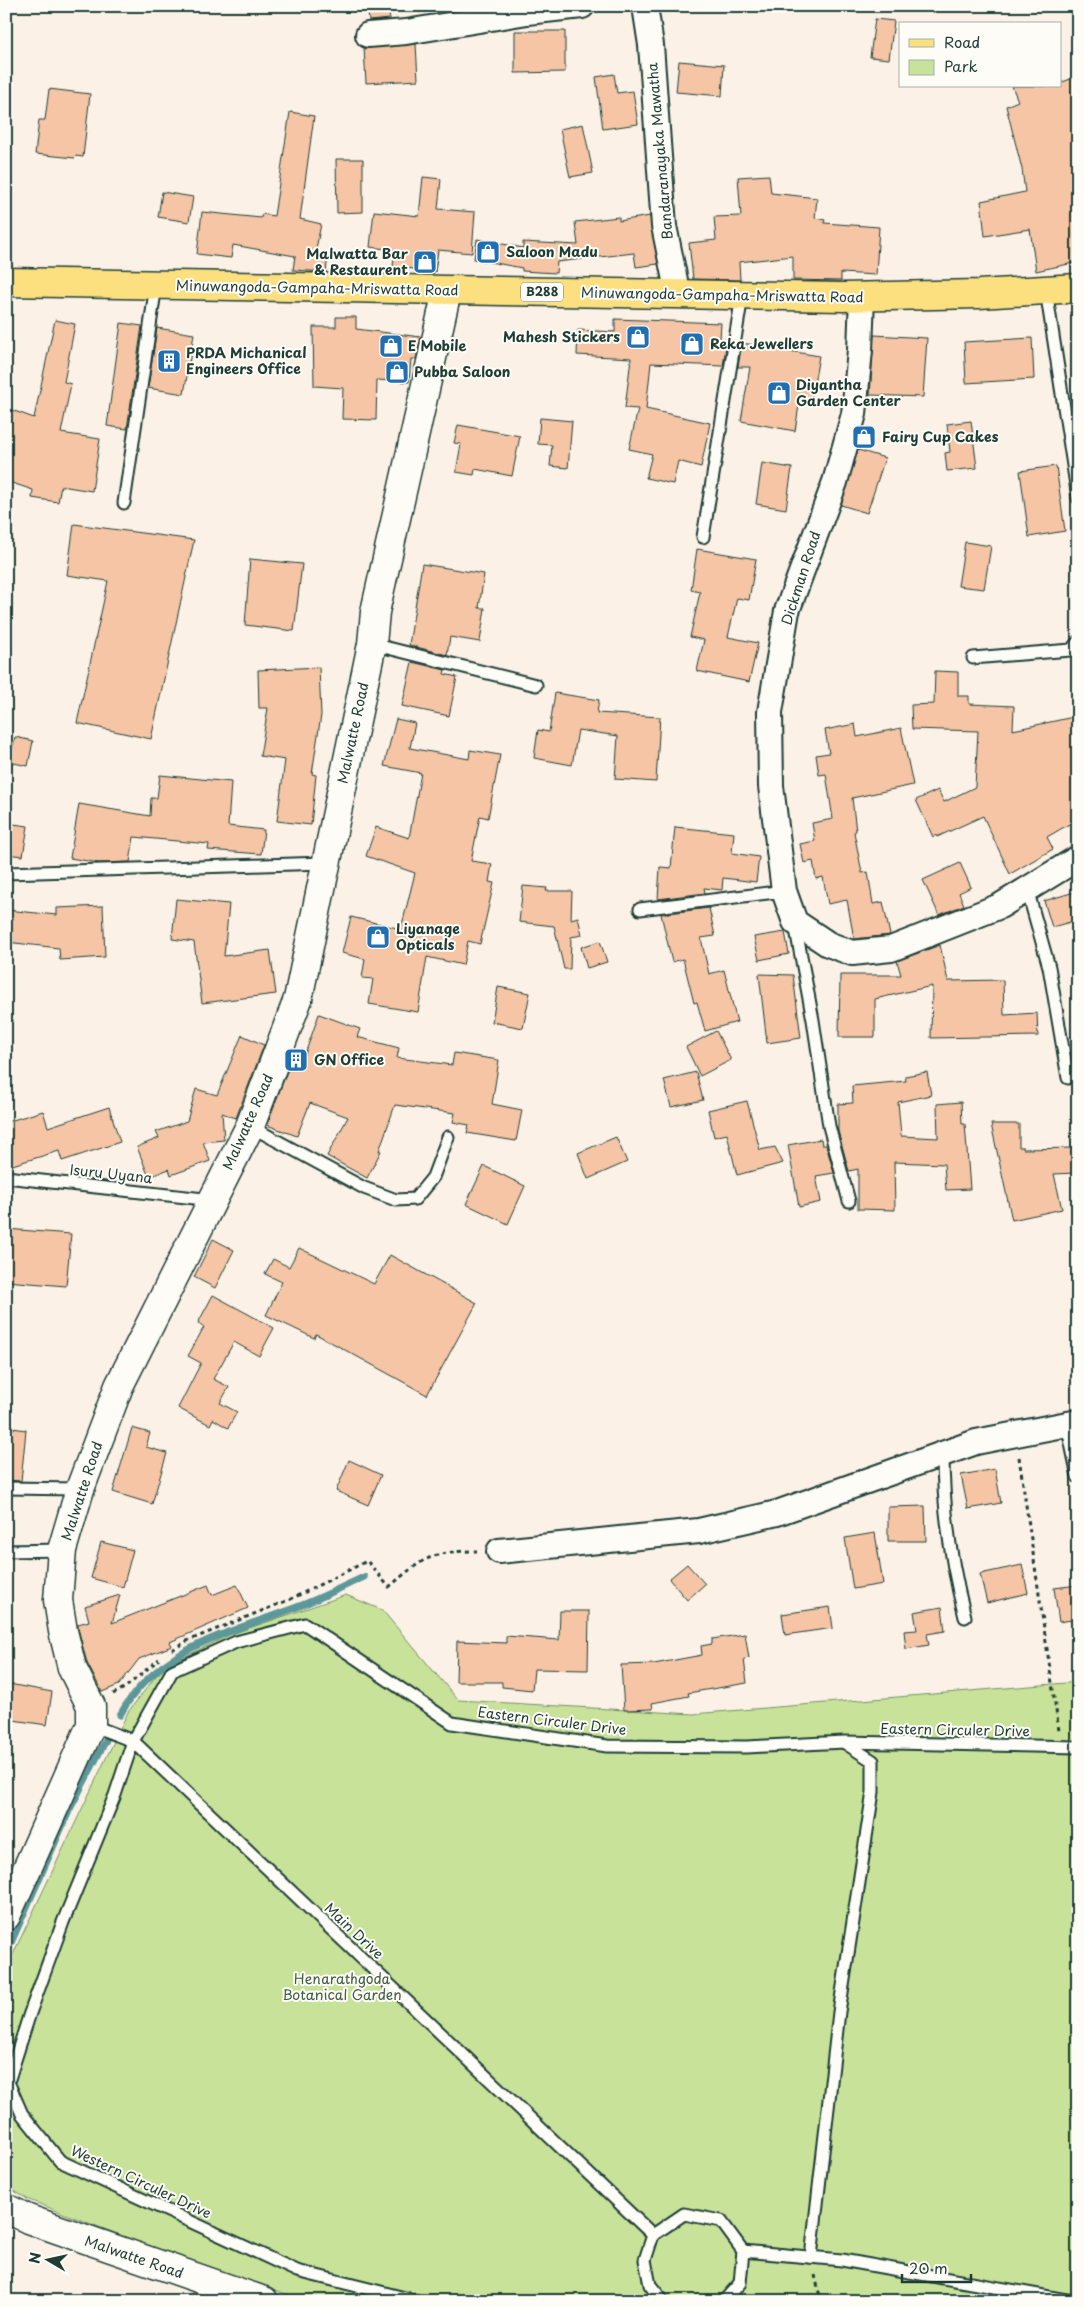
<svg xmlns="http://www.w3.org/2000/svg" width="1084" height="2307" viewBox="0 0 1084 2307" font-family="'Playpen Sans',sans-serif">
  <rect width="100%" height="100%" fill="#fbf1e7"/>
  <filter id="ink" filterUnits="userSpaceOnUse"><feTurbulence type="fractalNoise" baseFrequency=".02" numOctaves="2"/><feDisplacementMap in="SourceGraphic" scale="10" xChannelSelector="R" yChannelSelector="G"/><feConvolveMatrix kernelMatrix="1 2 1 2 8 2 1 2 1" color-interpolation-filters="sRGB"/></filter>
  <g filter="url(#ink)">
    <path fill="#c9e299" stroke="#749066" d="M 346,1595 L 382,1610 L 458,1700 L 693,1714 L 1078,1682 L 1078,2301 L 308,2301 L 206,2268 L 29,2200 L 6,2186 L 6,1969 L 128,1712 L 163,1667 L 229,1635 Z"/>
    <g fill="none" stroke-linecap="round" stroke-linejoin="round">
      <g stroke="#5b9899" stroke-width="7">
        <path d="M 120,1715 C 160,1642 241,1631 312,1601 C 329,1594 346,1585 364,1577"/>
        <path d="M 6,1954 L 69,1811 L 106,1740"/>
      </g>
    </g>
    <g fill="#f5c5a5" stroke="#1f3d34">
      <path d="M 367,6 L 388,6 L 390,19 L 369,21 Z"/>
      <path d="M 875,19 L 894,21 L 889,59 L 870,57 Z"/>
      <path d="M 515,31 L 565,31 L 565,72 L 515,73 Z"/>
      <path d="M 416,44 L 418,80 L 366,83 L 364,48 Z"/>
      <path d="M 679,61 L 724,65 L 722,96 L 676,92 Z"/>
      <path d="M 614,74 L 617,93 L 633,91 L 638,124 L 603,129 L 596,77 Z"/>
      <path d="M 1078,76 L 1078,262 L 1036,271 L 1030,229 L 985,236 L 981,201 L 1025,192 L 1022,169 L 1006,106 L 1018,101 L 1012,86 L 1060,86 L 1060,83 Z"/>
      <path d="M 49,89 L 90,94 L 83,157 L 76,156 L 75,158 L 35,154 L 39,120 L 45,120 Z"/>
      <path d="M 290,112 L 314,116 L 300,219 L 321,224 L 315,254 L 328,255 L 326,272 L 293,270 L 295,256 L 233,245 L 231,258 L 197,254 L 202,212 L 261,218 L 262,214 L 274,216 Z"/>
      <path d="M 583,124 L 593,173 L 570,177 L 560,129 Z"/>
      <path d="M 336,159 L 363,159 L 363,212 L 337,213 Z"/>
      <path d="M 769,175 L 771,193 L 817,198 L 815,218 L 825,220 L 824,223 L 879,227 L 876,275 L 841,273 L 841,281 L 793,280 L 793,256 L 739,262 L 740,280 L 693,279 L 689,243 L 716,240 L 714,217 L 741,216 L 738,177 Z"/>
      <path d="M 423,177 L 441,179 L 438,209 L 475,212 L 472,253 L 438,250 L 435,272 L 393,266 L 395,250 L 370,247 L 374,211 L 419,216 Z"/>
      <path d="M 162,192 L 193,197 L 189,222 L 158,217 Z"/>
      <path d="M 650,216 L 658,264 L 636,267 L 634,253 L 557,262 L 556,273 L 522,271 L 522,268 L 474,259 L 477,239 L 523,248 L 523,242 L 578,245 L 575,222 L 619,217 L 619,221 Z"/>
      <path d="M 336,317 L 356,317 L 356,329 L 421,337 L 416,359 L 411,359 L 409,382 L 377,380 L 376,420 L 342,419 L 343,388 L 314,386 L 313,327 L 336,327 Z"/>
      <path d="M 615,319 L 721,323 L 720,339 L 727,340 L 723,366 L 651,363 L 646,409 L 710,423 L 701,467 L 678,461 L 673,484 L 646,478 L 652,454 L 629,449 L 638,409 L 625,408 L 631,358 L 577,355 L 578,330 L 615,332 Z"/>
      <path d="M 55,320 L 75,324 L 64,382 L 71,384 L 61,433 L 100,439 L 92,491 L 61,486 L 58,502 L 32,498 L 33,490 L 6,481 L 6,408 L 34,418 Z"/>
      <path d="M 121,323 L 142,326 L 127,429 L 107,426 Z"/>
      <path d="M 157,328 L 194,334 L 184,394 L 148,388 Z"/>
      <path d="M 874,335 L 927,338 L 923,397 L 870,395 Z"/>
      <path d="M 1032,338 L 1034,379 L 966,383 L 964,342 Z"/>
      <path d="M 742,343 L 819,356 L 811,401 L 800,399 L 795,431 L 741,421 L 750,367 L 738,367 Z"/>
      <path d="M 540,418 L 572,421 L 568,468 L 550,466 L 552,445 L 538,444 Z"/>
      <path d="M 971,421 L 977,468 L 947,471 L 945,453 L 950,452 L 947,424 Z"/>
      <path d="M 458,425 L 520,436 L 512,476 L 475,469 L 474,475 L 456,472 L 461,444 L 454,443 Z"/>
      <path d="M 858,450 L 885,458 L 867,513 L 841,505 Z"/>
      <path d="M 762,463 L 792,468 L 786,509 L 756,504 Z"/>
      <path d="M 1056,466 L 1065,531 L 1029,537 L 1020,471 Z"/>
      <path d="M 74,524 L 194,540 L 151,739 L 77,723 L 108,581 L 67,575 Z"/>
      <path d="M 965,542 L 991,546 L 984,589 L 958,586 Z"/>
      <path d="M 697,549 L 756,559 L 749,600 L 737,598 L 728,637 L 758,643 L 749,682 L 697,671 L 704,640 L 690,637 L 700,592 L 691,590 Z"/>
      <path d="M 250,559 L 302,564 L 294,631 L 245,625 Z"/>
      <path d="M 422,564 L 484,574 L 479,608 L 485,608 L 480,642 L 450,637 L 447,655 L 409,645 Z"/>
      <path d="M 412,662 L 445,670 L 444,674 L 457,677 L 449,716 L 402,706 Z"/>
      <path d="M 319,667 L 321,715 L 312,774 L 316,775 L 311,825 L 277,821 L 285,760 L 260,756 L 268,708 L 259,708 L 258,670 Z"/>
      <path d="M 935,671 L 958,672 L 958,696 L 969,696 L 969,704 L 1014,706 L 1013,730 L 1078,716 L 1078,819 L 1047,837 L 1053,849 L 1010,874 L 983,816 L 937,837 L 936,835 L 933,837 L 916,800 L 938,790 L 944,802 L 975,787 L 978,731 L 912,729 L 911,705 L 934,704 Z"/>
      <path d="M 555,693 L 599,700 L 597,713 L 660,717 L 656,782 L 615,779 L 618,736 L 578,730 L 572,765 L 534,758 L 538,730 L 549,732 Z"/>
      <path d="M 396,719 L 415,723 L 410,748 L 469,759 L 470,750 L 500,755 L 488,818 L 480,816 L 471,861 L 492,864 L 489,882 L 494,883 L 480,944 L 468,941 L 463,965 L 427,957 L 418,1012 L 369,1004 L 373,979 L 362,978 L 365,959 L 342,953 L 351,917 L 401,929 L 415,873 L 366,856 L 376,827 L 409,838 L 421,773 L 384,766 Z"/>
      <path d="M 855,724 L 857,737 L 901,728 L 913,785 L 852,798 L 856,831 L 854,832 L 862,873 L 868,872 L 873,904 L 883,902 L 890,935 L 854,939 L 847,900 L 828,904 L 823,877 L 816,879 L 813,861 L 804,863 L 800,844 L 815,841 L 812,823 L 833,819 L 826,774 L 819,775 L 816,755 L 829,753 L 825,730 Z"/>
      <path d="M 15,737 L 33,741 L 28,766 L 9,762 Z"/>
      <path d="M 160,775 L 231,782 L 228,826 L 264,830 L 261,854 L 208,850 L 209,844 L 134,837 L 130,862 L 99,863 L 70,858 L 79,804 L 150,816 L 151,798 L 157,798 Z"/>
      <path d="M 6,823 L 28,826 L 23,856 L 6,854 Z"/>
      <path d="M 675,827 L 734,833 L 732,853 L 759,857 L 756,882 L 723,878 L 722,890 L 704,888 L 705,893 L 658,899 L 660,867 L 671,868 Z"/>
      <path d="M 960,863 L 971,887 L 959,893 L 964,905 L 939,915 L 923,880 Z"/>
      <path d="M 523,886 L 547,888 L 546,891 L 572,891 L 571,919 L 578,917 L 582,935 L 571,937 L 570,969 L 564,969 L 554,926 L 519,922 Z"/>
      <path d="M 1078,891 L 1078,920 L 1052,927 L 1044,901 Z"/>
      <path d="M 176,899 L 229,904 L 224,956 L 270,950 L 276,994 L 202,1003 L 194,942 L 172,939 Z"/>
      <path d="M 103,906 L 105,957 L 60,960 L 59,948 L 6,942 L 6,910 L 57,915 L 57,908 Z"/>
      <path d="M 709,908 L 715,936 L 701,938 L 709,974 L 724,970 L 737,1022 L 705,1031 L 697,1002 L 694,1003 L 683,959 L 672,962 L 661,914 Z"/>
      <path d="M 785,932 L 789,954 L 759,960 L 754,937 Z"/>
      <path d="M 600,941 L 607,962 L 587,968 L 581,947 Z"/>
      <path d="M 940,945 L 948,981 L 1003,980 L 1004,1015 L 1037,1013 L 1038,1036 L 931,1038 L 932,986 L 875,999 L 875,1037 L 839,1037 L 840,975 L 901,975 L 897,961 Z"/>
      <path d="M 759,974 L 793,975 L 801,1038 L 767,1043 Z"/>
      <path d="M 498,987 L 530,993 L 523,1028 L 492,1022 Z"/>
      <path d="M 319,1014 L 360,1029 L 357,1037 L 399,1048 L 397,1058 L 452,1065 L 454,1053 L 499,1060 L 492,1104 L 522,1110 L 516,1141 L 467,1133 L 469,1125 L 453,1122 L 455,1113 L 395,1105 L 379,1151 L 381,1151 L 367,1178 L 327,1156 L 348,1117 L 310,1103 L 297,1136 L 267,1125 L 295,1050 L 305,1054 Z"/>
      <path d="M 716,1031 L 731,1060 L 700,1076 L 686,1047 Z"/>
      <path d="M 242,1035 L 264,1045 L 236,1118 L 222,1113 L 224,1140 L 203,1142 L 210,1161 L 171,1175 L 169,1169 L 149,1177 L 137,1147 L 159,1138 L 156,1132 L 187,1121 L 196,1089 L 217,1095 Z"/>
      <path d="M 696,1072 L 703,1100 L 671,1107 L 664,1080 Z"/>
      <path d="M 927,1072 L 931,1095 L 898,1102 L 901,1136 L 938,1138 L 937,1104 L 961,1102 L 962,1124 L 965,1124 L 970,1189 L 946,1190 L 944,1164 L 894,1162 L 895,1210 L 858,1209 L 858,1169 L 849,1171 L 838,1131 L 838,1104 L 853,1103 L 852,1086 L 906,1081 L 905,1076 Z"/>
      <path d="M 747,1101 L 760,1150 L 775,1147 L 783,1163 L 737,1175 L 727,1134 L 714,1137 L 708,1110 Z"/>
      <path d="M 109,1107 L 120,1142 L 62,1161 L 59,1151 L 9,1166 L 6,1156 L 6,1122 L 43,1111 L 48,1127 Z"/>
      <path d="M 991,1124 L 1019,1124 L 1019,1147 L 1023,1147 L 1023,1149 L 1074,1148 L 1075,1173 L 1054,1174 L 1062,1209 L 1012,1220 Z"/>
      <path d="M 616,1137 L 627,1162 L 588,1179 L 578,1153 Z"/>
      <path d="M 821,1139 L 822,1145 L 826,1145 L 834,1173 L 816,1176 L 821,1202 L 799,1207 L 788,1145 Z"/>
      <path d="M 484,1166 L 525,1186 L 508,1224 L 466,1204 Z"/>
      <path d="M 6,1229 L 71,1234 L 66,1286 L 6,1281 Z"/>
      <path d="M 213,1239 L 234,1250 L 215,1288 L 194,1277 Z"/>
      <path d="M 299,1248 L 374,1284 L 390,1255 L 477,1303 L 427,1395 L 316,1334 L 314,1338 L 266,1315 L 282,1282 L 265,1274 L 273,1259 L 289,1267 Z"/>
      <path d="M 213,1295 L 274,1328 L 259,1356 L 234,1342 L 213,1379 L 229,1387 L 220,1403 L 237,1412 L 228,1428 L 213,1419 L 210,1425 L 178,1408 L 201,1363 L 188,1356 L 204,1327 L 198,1323 Z"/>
      <path d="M 6,1427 L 26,1430 L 21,1481 L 6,1480 Z"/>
      <path d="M 132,1428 L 150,1433 L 146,1447 L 167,1453 L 152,1504 L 113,1492 Z"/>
      <path d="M 349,1460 L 381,1475 L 368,1505 L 336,1491 Z"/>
      <path d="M 995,1469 L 1001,1503 L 968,1509 L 961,1475 Z"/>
      <path d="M 925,1506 L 926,1541 L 888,1541 L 888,1507 Z"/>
      <path d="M 875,1533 L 883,1584 L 853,1589 L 845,1538 Z"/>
      <path d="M 101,1542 L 133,1550 L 123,1587 L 91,1578 Z"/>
      <path d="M 687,1564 L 705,1584 L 687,1600 L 669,1579 Z"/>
      <path d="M 1022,1565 L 1028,1593 L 987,1603 L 980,1574 Z"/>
      <path d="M 208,1585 L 212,1595 L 237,1585 L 248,1608 L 170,1642 L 172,1646 L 139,1659 L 119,1685 L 102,1692 L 87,1663 L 78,1628 L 78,1624 L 89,1621 L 85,1606 L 120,1595 L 112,1623 Z"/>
      <path d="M 1078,1585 L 1078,1619 L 1059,1622 L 1054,1588 Z"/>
      <path d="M 830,1607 L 833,1628 L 785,1635 L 782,1614 Z"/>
      <path d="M 942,1607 L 945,1631 L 927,1634 L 929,1645 L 906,1649 L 904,1631 L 917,1630 L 914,1612 Z"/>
      <path d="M 560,1611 L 589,1611 L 588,1670 L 534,1669 L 532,1690 L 502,1687 L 502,1682 L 456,1682 L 457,1641 L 506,1643 L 506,1636 L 559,1640 Z"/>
      <path d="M 745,1634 L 749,1658 L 744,1659 L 747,1683 L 688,1693 L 689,1696 L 652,1703 L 653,1709 L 624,1710 L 621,1665 L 654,1664 L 702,1655 L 701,1646 L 712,1644 L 712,1639 Z"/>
      <path d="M 9,1684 L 52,1692 L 47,1725 L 6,1719 Z"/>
    </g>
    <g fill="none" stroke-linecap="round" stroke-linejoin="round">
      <g stroke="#1f3d34" stroke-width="15">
        <g id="lane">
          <path d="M 1046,290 L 1078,498"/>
          <path d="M 124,503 L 156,285"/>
          <path d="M 703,537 L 742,296"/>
          <path d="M 372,644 L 536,685"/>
          <path d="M 973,658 L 1071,650 L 1078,642"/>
          <path d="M 6,873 L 324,863"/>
          <path d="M 1027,889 L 1049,967 L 1068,1078"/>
          <path d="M 640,909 L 784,891"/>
          <path d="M 795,924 L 813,1020 L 829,1126 L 849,1201"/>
          <path d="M 250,1126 L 364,1188 L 396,1200 L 415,1199 L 433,1177 L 448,1137"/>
          <path d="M 6,1177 L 213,1200"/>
          <path d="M 1067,1424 L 1078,1477"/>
          <path d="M 943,1454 C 943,1509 951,1563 965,1617"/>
          <path d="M 6,1488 L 79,1489"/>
          <path d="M 6,1551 L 62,1550"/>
          <path d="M 91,1725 L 133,1741 L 653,2235"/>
          <path d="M 743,2251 L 842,2260 L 1072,2301"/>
          <path d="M 811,2257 L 839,2012 L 873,1792 L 873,1761 L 845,1743"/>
          <path d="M 417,2301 L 297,2271 L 60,2161 L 22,2114 L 8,2082 L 30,2013 L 63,1922 L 115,1795 L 133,1741 L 172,1671 L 236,1642 L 305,1624 L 452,1723 L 607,1746 L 747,1747 L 844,1742 L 1078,1747"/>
          <path d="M 663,2301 L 650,2285 L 645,2260 L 653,2235 L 684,2214 L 721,2221 L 743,2251 L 740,2283 L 724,2301"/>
        </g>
      </g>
      <g stroke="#1f3d34" stroke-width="28">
        <g id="street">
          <path d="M 645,6 L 651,45 L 664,226 L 678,295"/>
          <path d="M 368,35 L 406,32 L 527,12 L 582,6"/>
          <path d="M 862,296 L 860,350 L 854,414 L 835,482 L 787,611 L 770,712 L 771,786 L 784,891 L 795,922 L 828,944 L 852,953 L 891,949 L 1000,906 L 1078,858"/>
          <path d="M 499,1551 L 699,1531 L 777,1513 L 976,1442 L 1078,1422"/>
        </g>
      </g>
      <g stroke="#1f3d34" stroke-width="31">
        <g id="secondary">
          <path d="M 6,1916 L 91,1725 L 91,1706 L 72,1668 L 63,1631 L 58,1600 L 62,1550 L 80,1489 L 119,1386 L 250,1126 L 298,999 L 372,644 L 375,612 L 447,291"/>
          <path d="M 6,2208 L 28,2219 L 264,2301"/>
        </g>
      </g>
      <g stroke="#1f3d34" stroke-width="31">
        <path id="primary" d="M 6,282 L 843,297 L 979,294 L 1078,288"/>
      </g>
      <g stroke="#1f3d34" stroke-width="3" stroke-dasharray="4 4" stroke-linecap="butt">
        <path d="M 1019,1457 L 1059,1731"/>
        <path d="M 172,1650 L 187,1641 L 291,1599 L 367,1561 L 389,1587 C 423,1558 432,1551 477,1551"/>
        <path d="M 113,1694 L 126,1687 L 159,1659"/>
        <path d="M 815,2275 L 821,2301"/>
      </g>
      <use href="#lane" stroke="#fdfcf7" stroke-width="11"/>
      <use href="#street" stroke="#fdfcf7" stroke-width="24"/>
      <use href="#secondary" stroke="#fdfcf7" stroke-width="28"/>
      <use href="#primary" stroke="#fce080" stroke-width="28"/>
    </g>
  </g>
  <defs>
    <g id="shop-square" transform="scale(1.25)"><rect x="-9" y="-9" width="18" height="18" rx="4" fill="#1f6fb2" stroke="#fdfcf7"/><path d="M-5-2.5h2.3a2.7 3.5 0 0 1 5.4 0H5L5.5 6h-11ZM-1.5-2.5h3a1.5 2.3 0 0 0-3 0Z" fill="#fff"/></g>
    <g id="building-square" transform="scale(1.25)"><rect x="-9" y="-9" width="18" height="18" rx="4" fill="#1f6fb2" stroke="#fdfcf7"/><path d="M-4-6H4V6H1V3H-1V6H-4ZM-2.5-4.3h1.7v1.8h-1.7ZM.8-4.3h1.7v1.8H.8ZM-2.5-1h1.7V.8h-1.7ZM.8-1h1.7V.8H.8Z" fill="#fff"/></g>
  </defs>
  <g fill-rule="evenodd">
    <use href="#shop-square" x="488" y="252"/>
    <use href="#shop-square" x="425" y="262"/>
    <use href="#shop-square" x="638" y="337"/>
    <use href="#shop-square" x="692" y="344"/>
    <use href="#shop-square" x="391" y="346"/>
    <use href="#building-square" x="169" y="361"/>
    <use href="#shop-square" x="397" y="372"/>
    <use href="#shop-square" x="779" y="393"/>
    <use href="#shop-square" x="864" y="437"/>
    <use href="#shop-square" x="378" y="937"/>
    <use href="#building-square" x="296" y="1060"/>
  </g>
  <g text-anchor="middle" stroke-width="4" stroke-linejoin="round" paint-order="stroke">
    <rect fill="#fdfcf7" stroke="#62766e" stroke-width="1" x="521" y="282.5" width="42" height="19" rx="4"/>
    <g font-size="12" font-weight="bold" fill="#1f3d34">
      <text x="542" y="296">B288</text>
    </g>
    <g font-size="14" fill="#1f3d34" stroke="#fdfcf7">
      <text transform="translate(660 151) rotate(-95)" y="5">Bandaranayaka Mawatha</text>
      <text transform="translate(317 288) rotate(1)" y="5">Minuwangoda-Gampaha-Mriswatta Road</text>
      <text transform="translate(722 295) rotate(1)" y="5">Minuwangoda-Gampaha-Mriswatta Road</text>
      <text transform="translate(801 578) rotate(-72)" y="5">Dickman Road</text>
      <text transform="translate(353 733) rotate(-78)" y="5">Malwatte Road</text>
      <text transform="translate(248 1122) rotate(-66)" y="5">Malwatte Road</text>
      <text transform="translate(111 1174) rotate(6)" y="5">Isuru Uyana</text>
      <text transform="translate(82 1491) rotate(-72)" y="5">Malwatte Road</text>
      <text transform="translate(552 1721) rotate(7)" y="5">Eastern Circuler Drive</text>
      <text transform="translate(955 1730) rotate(1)" y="5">Eastern Circuler Drive</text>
      <text transform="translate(354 1931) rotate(43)" y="5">Main Drive</text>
      <text transform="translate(141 2182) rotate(25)" y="5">Western Circuler Drive</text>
      <text transform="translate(134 2257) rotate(19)" y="5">Malwatte Road</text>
    </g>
    <g font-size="14" font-weight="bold" fill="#1f3d34" stroke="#fdfcf7" text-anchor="start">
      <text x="506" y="257">Saloon Madu</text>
      <text x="408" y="259" text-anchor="end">Malwatta Bar<tspan x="408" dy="16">&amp; Restaurent</tspan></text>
      <text x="620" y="342" text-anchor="end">Mahesh Stickers</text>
      <text x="710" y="349">Reka Jewellers</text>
      <text x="408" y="351">E Mobile</text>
      <text x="186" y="358">PRDA Michanical<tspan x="186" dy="16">Engineers Office</tspan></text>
      <text x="414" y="377">Pubba Saloon</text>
      <text x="796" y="390">Diyantha<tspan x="796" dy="16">Garden Center</tspan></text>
      <text x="882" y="442">Fairy Cup Cakes</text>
      <text x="396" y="934">Liyanage<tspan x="396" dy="16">Opticals</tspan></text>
      <text x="314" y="1065">GN Office</text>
    </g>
    <g font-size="14" fill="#415e48" stroke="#fdfcf7">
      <text x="342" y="1984">Henarathgoda<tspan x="342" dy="16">Botanical Garden</tspan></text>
    </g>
  </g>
  <rect width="1084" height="2307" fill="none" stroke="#fdfcf7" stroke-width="25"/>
  <rect x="12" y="12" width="1059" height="2282" fill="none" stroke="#1f3d34" stroke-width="2" filter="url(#ink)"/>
  <rect x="899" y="22" width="162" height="65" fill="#fdfcf7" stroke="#a4b0a9"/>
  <rect x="909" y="39" width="25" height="8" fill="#fce080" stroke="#a4b0a9"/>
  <text x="944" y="48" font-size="15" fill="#1f3d34">Road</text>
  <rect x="909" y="60" width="25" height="15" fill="#c9e299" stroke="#a4b0a9"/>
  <text x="944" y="72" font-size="15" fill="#1f3d34">Park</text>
  <g transform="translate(48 2260) rotate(279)" stroke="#fdfcf7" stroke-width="4" paint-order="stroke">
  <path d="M0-4L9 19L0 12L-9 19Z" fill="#1f3d34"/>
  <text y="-8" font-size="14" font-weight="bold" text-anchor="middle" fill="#1f3d34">N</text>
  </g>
  <path d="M902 2274v8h69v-8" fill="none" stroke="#1f3d34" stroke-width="2.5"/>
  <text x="909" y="2274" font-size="15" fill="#1f3d34" stroke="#fdfcf7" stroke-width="4" paint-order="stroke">20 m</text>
</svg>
